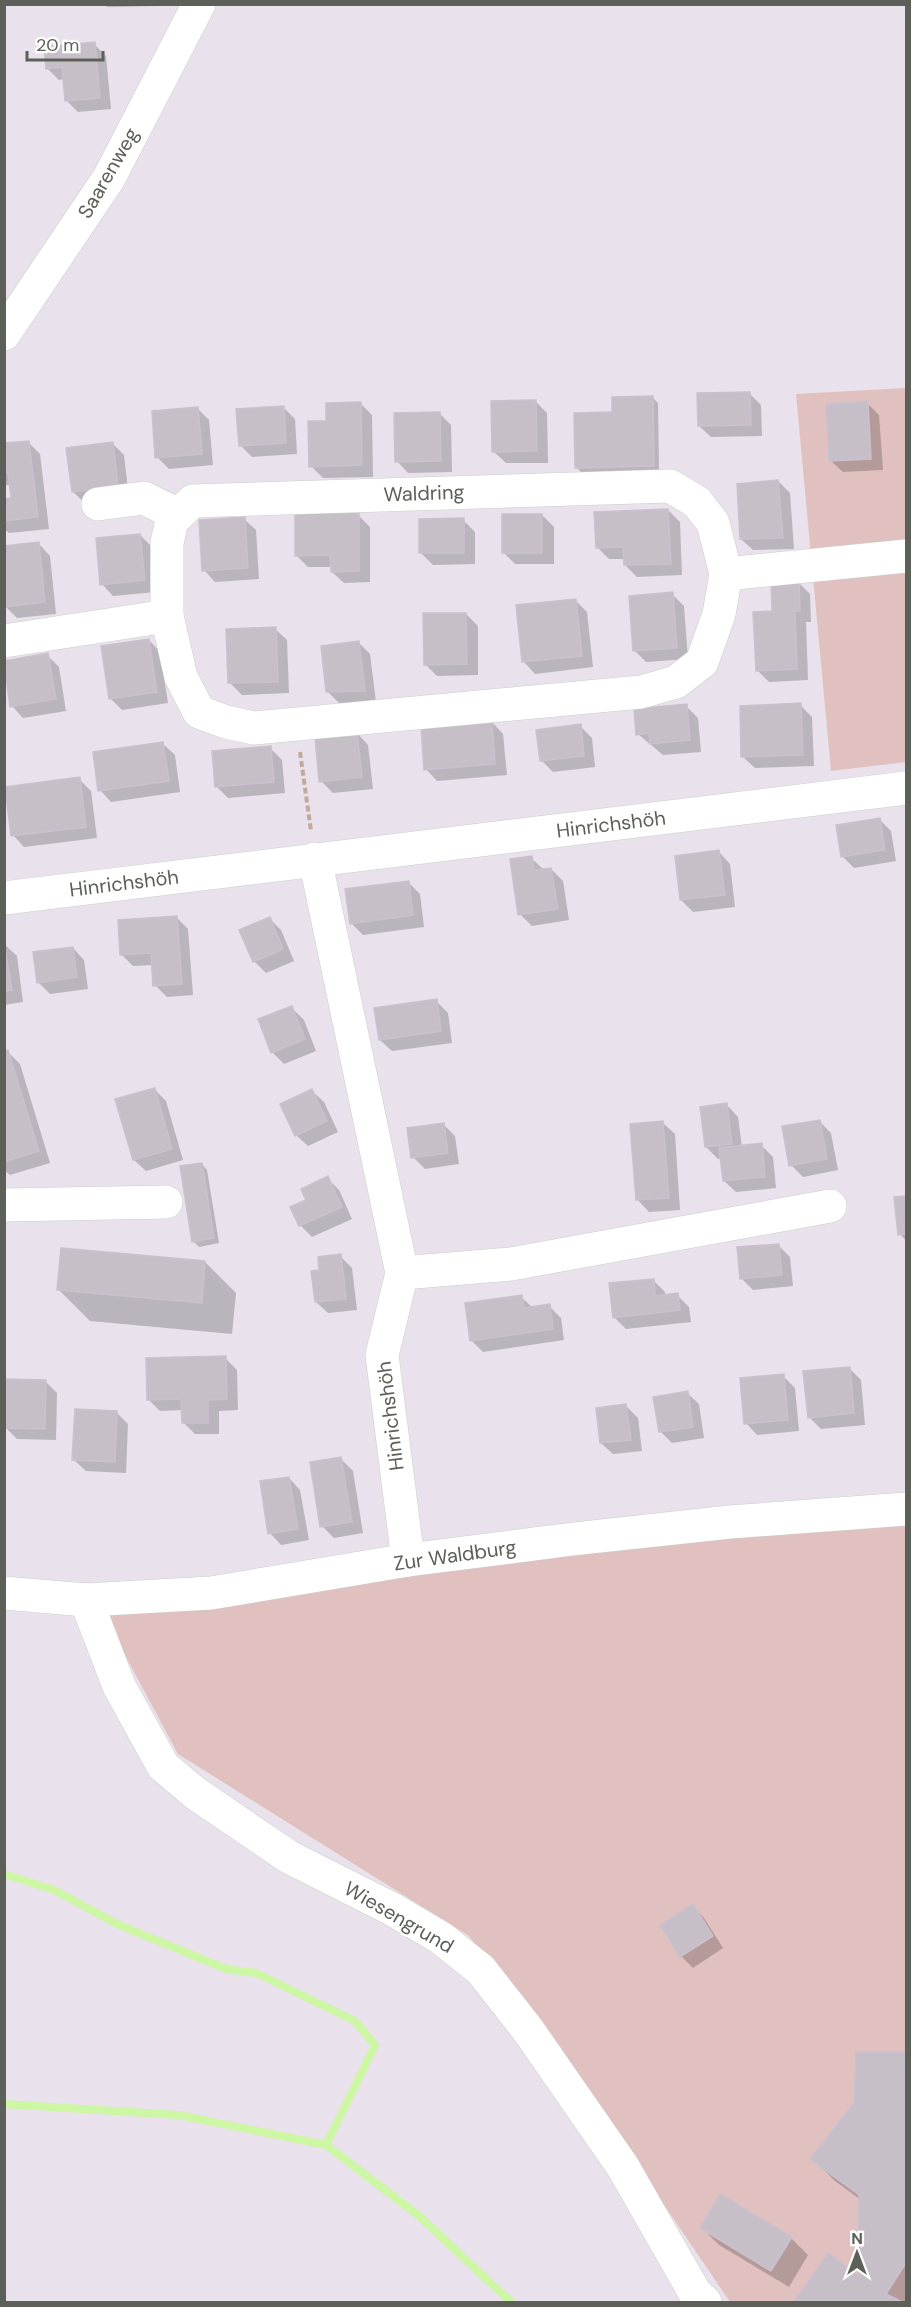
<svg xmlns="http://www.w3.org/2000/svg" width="911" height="2307" viewBox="0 0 911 2307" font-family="'DM Sans',sans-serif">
  <rect width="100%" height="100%" fill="#e9e1eb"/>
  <g fill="#e1c1bf">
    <path d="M 906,388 L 906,762 L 831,771 L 796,394 Z"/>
    <path d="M 906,1521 L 906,2302 L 730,2302 L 652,2187 L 469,1936 L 178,1754 L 103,1614 L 577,1548 Z"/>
  </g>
  <g fill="#0003">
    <path d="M 105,4 L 158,4 L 158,6 L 107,7 Z"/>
    <path d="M 94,44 L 106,56 L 111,109 L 78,112 L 66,100 L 64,79 L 59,80 L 47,68 Z"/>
    <path d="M 749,393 L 761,405 L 762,436 L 711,437 L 699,426 Z"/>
    <path d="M 653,398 L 658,403 L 659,471 L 582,473 L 576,467 Z"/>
    <path d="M 535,401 L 547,413 L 548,463 L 506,463 L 494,452 Z"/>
    <path d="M 360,403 L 372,415 L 373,477 L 323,478 L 311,466 L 327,422 Z"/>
    <path d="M 867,403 L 879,415 L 883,470 L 843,472 L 831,461 Z"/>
    <path d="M 283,407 L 295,419 L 297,454 L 252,457 L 240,445 Z"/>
    <path d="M 197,408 L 209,420 L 213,465 L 169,469 L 157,457 Z"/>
    <path d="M 439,413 L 451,425 L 452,472 L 408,473 L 397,461 Z"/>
    <path d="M 28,442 L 40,454 L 49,529 L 9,533 L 4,529 L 4,501 L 13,500 L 11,485 L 4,485 L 4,445 Z"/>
    <path d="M 112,443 L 124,455 L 129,498 L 85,503 L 73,492 Z"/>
    <path d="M 778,481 L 790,493 L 794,549 L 753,550 L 741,539 Z"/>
    <path d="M 668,510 L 680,522 L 682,575 L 637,577 L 625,565 L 625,559 L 609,559 L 597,547 Z"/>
    <path d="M 358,515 L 370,527 L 370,582 L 344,583 L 332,572 L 332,567 L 308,567 L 296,555 Z"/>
    <path d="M 542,515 L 554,527 L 554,564 L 515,564 L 503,552 Z"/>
    <path d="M 244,519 L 256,530 L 259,579 L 215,582 L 204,570 Z"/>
    <path d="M 463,520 L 475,532 L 475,564 L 433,565 L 421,553 Z"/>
    <path d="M 140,535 L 152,547 L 156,592 L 113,596 L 102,584 Z"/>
    <path d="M 39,544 L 50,556 L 56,614 L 17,618 L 5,606 Z"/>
    <path d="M 798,582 L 810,594 L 811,622 L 806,622 L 808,680 L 769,682 L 757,670 L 774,612 Z"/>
    <path d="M 672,594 L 684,606 L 688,659 L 646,662 L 634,650 Z"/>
    <path d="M 575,600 L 587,612 L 593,667 L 535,674 L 524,662 Z"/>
    <path d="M 466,614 L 478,626 L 478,675 L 437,676 L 425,664 Z"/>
    <path d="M 275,629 L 287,640 L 289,693 L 242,695 L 230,683 Z"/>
    <path d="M 149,640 L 160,652 L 168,703 L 122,710 L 110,698 Z"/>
    <path d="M 358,642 L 370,654 L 376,702 L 339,703 L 327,691 Z"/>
    <path d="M 47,655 L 59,667 L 66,711 L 23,718 L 12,706 L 4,662 Z"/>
    <path d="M 800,705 L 812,717 L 814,766 L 755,768 L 743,757 Z"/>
    <path d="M 686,706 L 698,718 L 701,752 L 663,755 L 638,734 Z"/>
    <path d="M 492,722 L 503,734 L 507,775 L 437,781 L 426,769 Z"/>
    <path d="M 580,726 L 592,738 L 595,767 L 553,772 L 541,760 Z"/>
    <path d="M 357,733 L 368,745 L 373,789 L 333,793 L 321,781 Z"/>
    <path d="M 163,744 L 175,755 L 180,792 L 111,802 L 100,790 Z"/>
    <path d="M 270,748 L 282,760 L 285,793 L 228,798 L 216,786 Z"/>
    <path d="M 79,779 L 91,791 L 97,838 L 24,847 L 13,835 Z"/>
    <path d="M 879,819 L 891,831 L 896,861 L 854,868 L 843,857 Z"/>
    <path d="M 719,852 L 730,864 L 735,907 L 693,912 L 681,900 Z"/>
    <path d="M 531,858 L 544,870 L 551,869 L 563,881 L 569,920 L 532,926 L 520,914 Z"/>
    <path d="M 408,882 L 420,894 L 424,927 L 363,935 L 351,923 Z"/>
    <path d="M 176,917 L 188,929 L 193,995 L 167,997 L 155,985 L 153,965 L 133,966 L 122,955 Z"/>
    <path d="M 269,918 L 281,930 L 294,961 L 266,973 L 254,961 Z"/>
    <path d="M 4,944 L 17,956 L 23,1002 L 4,1005 Z"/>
    <path d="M 73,948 L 84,960 L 88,989 L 50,994 L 38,982 Z"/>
    <path d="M 436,1001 L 448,1013 L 452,1043 L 392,1051 L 380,1040 Z"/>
    <path d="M 292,1008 L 304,1020 L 316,1051 L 284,1064 L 272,1052 Z"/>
    <path d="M 8,1052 L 20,1064 L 50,1163 L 10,1175 L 4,1170 L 4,1053 Z"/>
    <path d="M 154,1089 L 166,1101 L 183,1160 L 146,1171 L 134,1160 Z"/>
    <path d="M 312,1091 L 324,1102 L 338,1132 L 308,1146 L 296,1135 Z"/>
    <path d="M 727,1105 L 738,1117 L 742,1147 L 761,1145 L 773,1157 L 776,1188 L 736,1192 L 724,1181 L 722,1158 L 718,1159 L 706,1147 Z"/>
    <path d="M 819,1121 L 831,1133 L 838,1170 L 803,1177 L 791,1165 Z"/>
    <path d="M 663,1123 L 675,1134 L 680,1210 L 649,1212 L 638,1200 Z"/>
    <path d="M 443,1124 L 455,1136 L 459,1164 L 425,1169 L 413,1157 Z"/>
    <path d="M 202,1164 L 207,1170 L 219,1243 L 199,1247 L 193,1241 Z"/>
    <path d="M 327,1178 L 339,1190 L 352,1219 L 312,1237 L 300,1225 L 308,1201 Z"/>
    <path d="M 906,1197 L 906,1241 L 900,1234 L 896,1198 Z"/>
    <path d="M 778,1245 L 790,1257 L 793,1286 L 753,1290 L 741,1278 Z"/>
    <path d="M 340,1256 L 352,1268 L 357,1310 L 328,1313 L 316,1302 L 321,1271 Z"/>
    <path d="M 205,1262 L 236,1293 L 232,1334 L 90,1321 L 59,1290 Z"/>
    <path d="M 653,1280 L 665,1292 L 665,1296 L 677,1295 L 689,1307 L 691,1322 L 626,1329 L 614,1317 Z"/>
    <path d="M 521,1297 L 533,1308 L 549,1306 L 561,1318 L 564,1340 L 483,1352 L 471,1340 Z"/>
    <path d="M 225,1358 L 237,1370 L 238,1410 L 219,1411 L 219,1434 L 195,1434 L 183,1422 L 183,1410 L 160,1411 L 148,1399 Z"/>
    <path d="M 849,1368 L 861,1380 L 865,1425 L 821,1429 L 809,1417 Z"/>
    <path d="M 783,1376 L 795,1388 L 799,1431 L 757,1435 L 746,1423 Z"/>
    <path d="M 45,1381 L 57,1393 L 56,1440 L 17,1439 L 5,1427 Z"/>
    <path d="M 687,1393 L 699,1404 L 704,1438 L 672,1443 L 660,1431 Z"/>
    <path d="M 626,1406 L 638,1418 L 642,1451 L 613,1454 L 601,1443 Z"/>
    <path d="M 116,1412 L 128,1424 L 126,1473 L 86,1471 L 74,1460 Z"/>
    <path d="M 341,1459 L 353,1471 L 363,1533 L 334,1538 L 322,1526 Z"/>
    <path d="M 289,1478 L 300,1490 L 309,1540 L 281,1545 L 270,1533 Z"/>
    <path d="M 693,1906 L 704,1918 L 723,1948 L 693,1968 L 681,1956 Z"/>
    <path d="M 858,2053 L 906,2054 L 906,2302 L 796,2302 L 828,2255 L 862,2281 L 861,2200 L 835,2181 L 812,2158 L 855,2104 Z"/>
    <path d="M 702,2228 L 791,2238 L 808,2255 L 789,2287 L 719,2245 Z"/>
  </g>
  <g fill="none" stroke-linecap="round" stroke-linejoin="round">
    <g stroke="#cdf6a5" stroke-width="8">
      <path d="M 4,1874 L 54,1890 L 117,1924 L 226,1969 L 256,1973 L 355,2021 L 375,2045 L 326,2145"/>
      <path d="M 4,2104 L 179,2115 L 326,2145 L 418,2215 L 511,2302"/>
    </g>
  </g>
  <g fill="#c6bfc8" stroke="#cbc0cf" stroke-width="1.5">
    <path d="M 95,42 L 100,98 L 65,101 L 62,67 L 46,69 L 44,47 Z"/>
    <path d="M 750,392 L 751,425 L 698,426 L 697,393 Z"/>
    <path d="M 653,396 L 654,466 L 575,468 L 574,413 L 612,412 L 612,397 Z"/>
    <path d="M 536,400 L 537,451 L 492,452 L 491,401 Z"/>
    <path d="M 868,401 L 871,459 L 829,461 L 826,404 Z"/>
    <path d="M 361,402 L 362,465 L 309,467 L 308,421 L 326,421 L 326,403 Z"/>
    <path d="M 284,406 L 286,443 L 239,446 L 236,409 Z"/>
    <path d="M 198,407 L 202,454 L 155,458 L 152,411 Z"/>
    <path d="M 440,412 L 441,461 L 395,462 L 394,413 Z"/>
    <path d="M 29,441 L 38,517 L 4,521 L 4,499 L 11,498 L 8,473 L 4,473 L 4,443 Z"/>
    <path d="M 113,442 L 118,486 L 72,492 L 66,448 Z"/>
    <path d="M 778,480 L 783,538 L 740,539 L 737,484 Z"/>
    <path d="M 668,509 L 671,564 L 624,565 L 623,547 L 596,548 L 594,512 Z"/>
    <path d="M 295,513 L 359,513 L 359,571 L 331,572 L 330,555 L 295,556 Z"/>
    <rect x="502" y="514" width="40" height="39"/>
    <path d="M 245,517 L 248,568 L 202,571 L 199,520 Z"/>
    <path d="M 464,518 L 464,553 L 419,553 L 419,519 Z"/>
    <path d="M 140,534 L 145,580 L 100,585 L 96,538 Z"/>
    <path d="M 39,542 L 45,602 L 4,607 L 4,546 Z"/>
    <path d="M 799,580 L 800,611 L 795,611 L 797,669 L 756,671 L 753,612 L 772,611 L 771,582 Z"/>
    <path d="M 673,592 L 677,648 L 633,651 L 629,596 Z"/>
    <path d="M 576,599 L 582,656 L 522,662 L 516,605 Z"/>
    <path d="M 423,613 L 466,613 L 467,664 L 424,665 Z"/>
    <path d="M 276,627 L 278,682 L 228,683 L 226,629 Z"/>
    <path d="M 149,639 L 157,692 L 109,699 L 101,646 Z"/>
    <path d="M 359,641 L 365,691 L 326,692 L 321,646 Z"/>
    <path d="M 48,653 L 56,699 L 10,707 L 4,661 Z"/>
    <path d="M 801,703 L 803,755 L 741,757 L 740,706 Z"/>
    <path d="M 687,704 L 690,740 L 650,744 L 649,733 L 636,735 L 634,709 Z"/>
    <path d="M 492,721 L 495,764 L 424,770 L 421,726 Z"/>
    <path d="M 581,724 L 584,756 L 540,761 L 536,730 Z"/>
    <path d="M 357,732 L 362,777 L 319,782 L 315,736 Z"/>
    <path d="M 163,742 L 169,781 L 98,791 L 93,752 Z"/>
    <path d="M 271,746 L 274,782 L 215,787 L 212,751 Z"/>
    <path d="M 80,777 L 86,827 L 11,836 L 5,787 Z"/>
    <path d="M 880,818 L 885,850 L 841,857 L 836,825 Z"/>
    <path d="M 719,850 L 725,895 L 680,900 L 675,856 Z"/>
    <path d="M 532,856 L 534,870 L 551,868 L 558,909 L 518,915 L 510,859 Z"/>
    <path d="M 409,881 L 413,915 L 350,924 L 345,889 Z"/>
    <path d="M 177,916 L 182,984 L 153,986 L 151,953 L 120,955 L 118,920 Z"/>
    <path d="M 270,917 L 283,949 L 253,962 L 239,930 Z"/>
    <path d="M 4,943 L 12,990 L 4,992 Z"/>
    <path d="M 73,947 L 77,977 L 37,983 L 33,952 Z"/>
    <path d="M 437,999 L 441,1031 L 379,1040 L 374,1008 Z"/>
    <path d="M 292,1006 L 305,1039 L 271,1053 L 258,1019 Z"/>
    <path d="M 8,1050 L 39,1151 L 4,1162 L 4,1052 Z"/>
    <path d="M 155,1088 L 172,1149 L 133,1160 L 115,1099 Z"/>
    <path d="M 312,1089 L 327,1121 L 295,1136 L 280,1104 Z"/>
    <path d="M 727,1103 L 732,1144 L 705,1147 L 700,1107 Z"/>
    <path d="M 820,1120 L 827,1159 L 789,1166 L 782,1126 Z"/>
    <path d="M 663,1121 L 669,1198 L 636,1200 L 630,1124 Z"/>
    <path d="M 444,1123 L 448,1153 L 411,1158 L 407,1128 Z"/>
    <path d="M 762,1143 L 765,1177 L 723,1181 L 719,1148 Z"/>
    <path d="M 202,1163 L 214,1238 L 192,1242 L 180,1166 Z"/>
    <path d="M 328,1176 L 342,1207 L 299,1226 L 290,1207 L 306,1200 L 301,1189 Z"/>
    <path d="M 906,1196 L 906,1234 L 898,1235 L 894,1197 Z"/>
    <path d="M 779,1244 L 782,1275 L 740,1279 L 737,1247 Z"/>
    <path d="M 61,1248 L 205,1261 L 202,1303 L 57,1290 Z"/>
    <path d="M 341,1254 L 346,1299 L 315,1302 L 311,1271 L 319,1270 L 318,1257 Z"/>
    <path d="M 654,1279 L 655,1296 L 678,1293 L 680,1310 L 613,1318 L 609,1283 Z"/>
    <path d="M 522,1295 L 524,1308 L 550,1304 L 553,1329 L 470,1341 L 465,1303 Z"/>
    <path d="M 226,1356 L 227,1399 L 208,1400 L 208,1423 L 182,1423 L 181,1399 L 147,1400 L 146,1358 Z"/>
    <path d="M 850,1367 L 854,1413 L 808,1418 L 803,1371 Z"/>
    <path d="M 784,1374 L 788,1420 L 744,1424 L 740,1378 Z"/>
    <path d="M 4,1379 L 46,1380 L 45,1429 L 4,1428 Z"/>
    <path d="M 688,1391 L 693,1427 L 659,1432 L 653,1397 Z"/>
    <path d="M 626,1404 L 631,1440 L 600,1443 L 596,1408 Z"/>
    <path d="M 75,1409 L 117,1411 L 115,1462 L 72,1460 Z"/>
    <path d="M 341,1457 L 352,1522 L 320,1527 L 310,1462 Z"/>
    <path d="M 289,1477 L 298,1529 L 268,1534 L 260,1481 Z"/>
    <path d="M 693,1904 L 713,1936 L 680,1957 L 660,1925 Z"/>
    <path d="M 856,2052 L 906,2052 L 906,2263 L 886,2294 L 902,2302 L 794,2302 L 828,2253 L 860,2277 L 858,2263 L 859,2195 L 810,2159 L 854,2103 Z"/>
    <path d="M 720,2194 L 792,2237 L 771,2271 L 700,2228 Z"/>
  </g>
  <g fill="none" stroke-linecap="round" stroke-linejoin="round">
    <g stroke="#cbcfc9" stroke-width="34">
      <g id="minor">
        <path d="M 4,334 L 109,178 L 199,4"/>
        <path d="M 670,486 L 697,502 L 713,523 L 726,574 L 719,614 L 702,662 L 676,682 L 641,692 L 254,728 L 226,722 L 199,712 L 181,677 L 167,616 L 167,543 L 172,520 L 193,501 Z"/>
        <path d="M 98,504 L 144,498 L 178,515"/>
        <path d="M 726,574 L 906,556"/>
        <path d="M 4,641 L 167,616"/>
        <path d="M 315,859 L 402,1273 L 382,1355 L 408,1560"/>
        <path d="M 4,898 L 906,788"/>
        <path d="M 4,1205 L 166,1202"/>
        <path d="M 402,1273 L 511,1264 L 830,1206"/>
        <path d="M 4,1593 L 86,1600 L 211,1593 L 408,1560 L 573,1539 L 730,1522 L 906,1509"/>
        <path d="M 86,1600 L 119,1686 L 163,1766 L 195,1793 L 289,1857 L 392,1909 L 441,1938 L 481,1970 L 528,2030 L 623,2167 L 695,2293 L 705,2302"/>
      </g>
    </g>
    <path stroke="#c3a99a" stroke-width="4" stroke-dasharray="6 3" stroke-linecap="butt" d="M 300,752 L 311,831"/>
    <use href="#minor" stroke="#fff" stroke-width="33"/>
  </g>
  <g text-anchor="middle" stroke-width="4.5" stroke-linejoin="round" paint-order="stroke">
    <g font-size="20" fill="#5c6059" stroke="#fff">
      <text transform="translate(108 173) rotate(-60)" y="7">Saarenweg</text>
      <text transform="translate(424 493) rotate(-2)" y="7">Waldring</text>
      <text transform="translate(611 824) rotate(-7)" y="7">Hinrichshöh</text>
      <text transform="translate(124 883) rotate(-7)" y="7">Hinrichshöh</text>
      <text transform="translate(390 1416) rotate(-97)" y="7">Hinrichshöh</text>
      <text transform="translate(455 1555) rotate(-8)" y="7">Zur Waldburg</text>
      <text transform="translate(399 1917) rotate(30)" y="7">Wiesengrund</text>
    </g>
  </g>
  <rect width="911" height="2307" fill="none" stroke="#5c6059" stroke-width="12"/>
  <g transform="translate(857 2253)" stroke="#ffffff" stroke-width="4.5" paint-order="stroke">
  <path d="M0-4.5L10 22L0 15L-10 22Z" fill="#5c6059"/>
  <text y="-9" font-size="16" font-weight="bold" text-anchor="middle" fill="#5c6059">N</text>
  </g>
  <path d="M27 51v9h76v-9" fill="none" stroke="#5c6059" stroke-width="3"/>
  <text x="36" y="51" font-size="18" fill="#5c6059" stroke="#ffffff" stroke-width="4.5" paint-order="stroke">20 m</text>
</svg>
